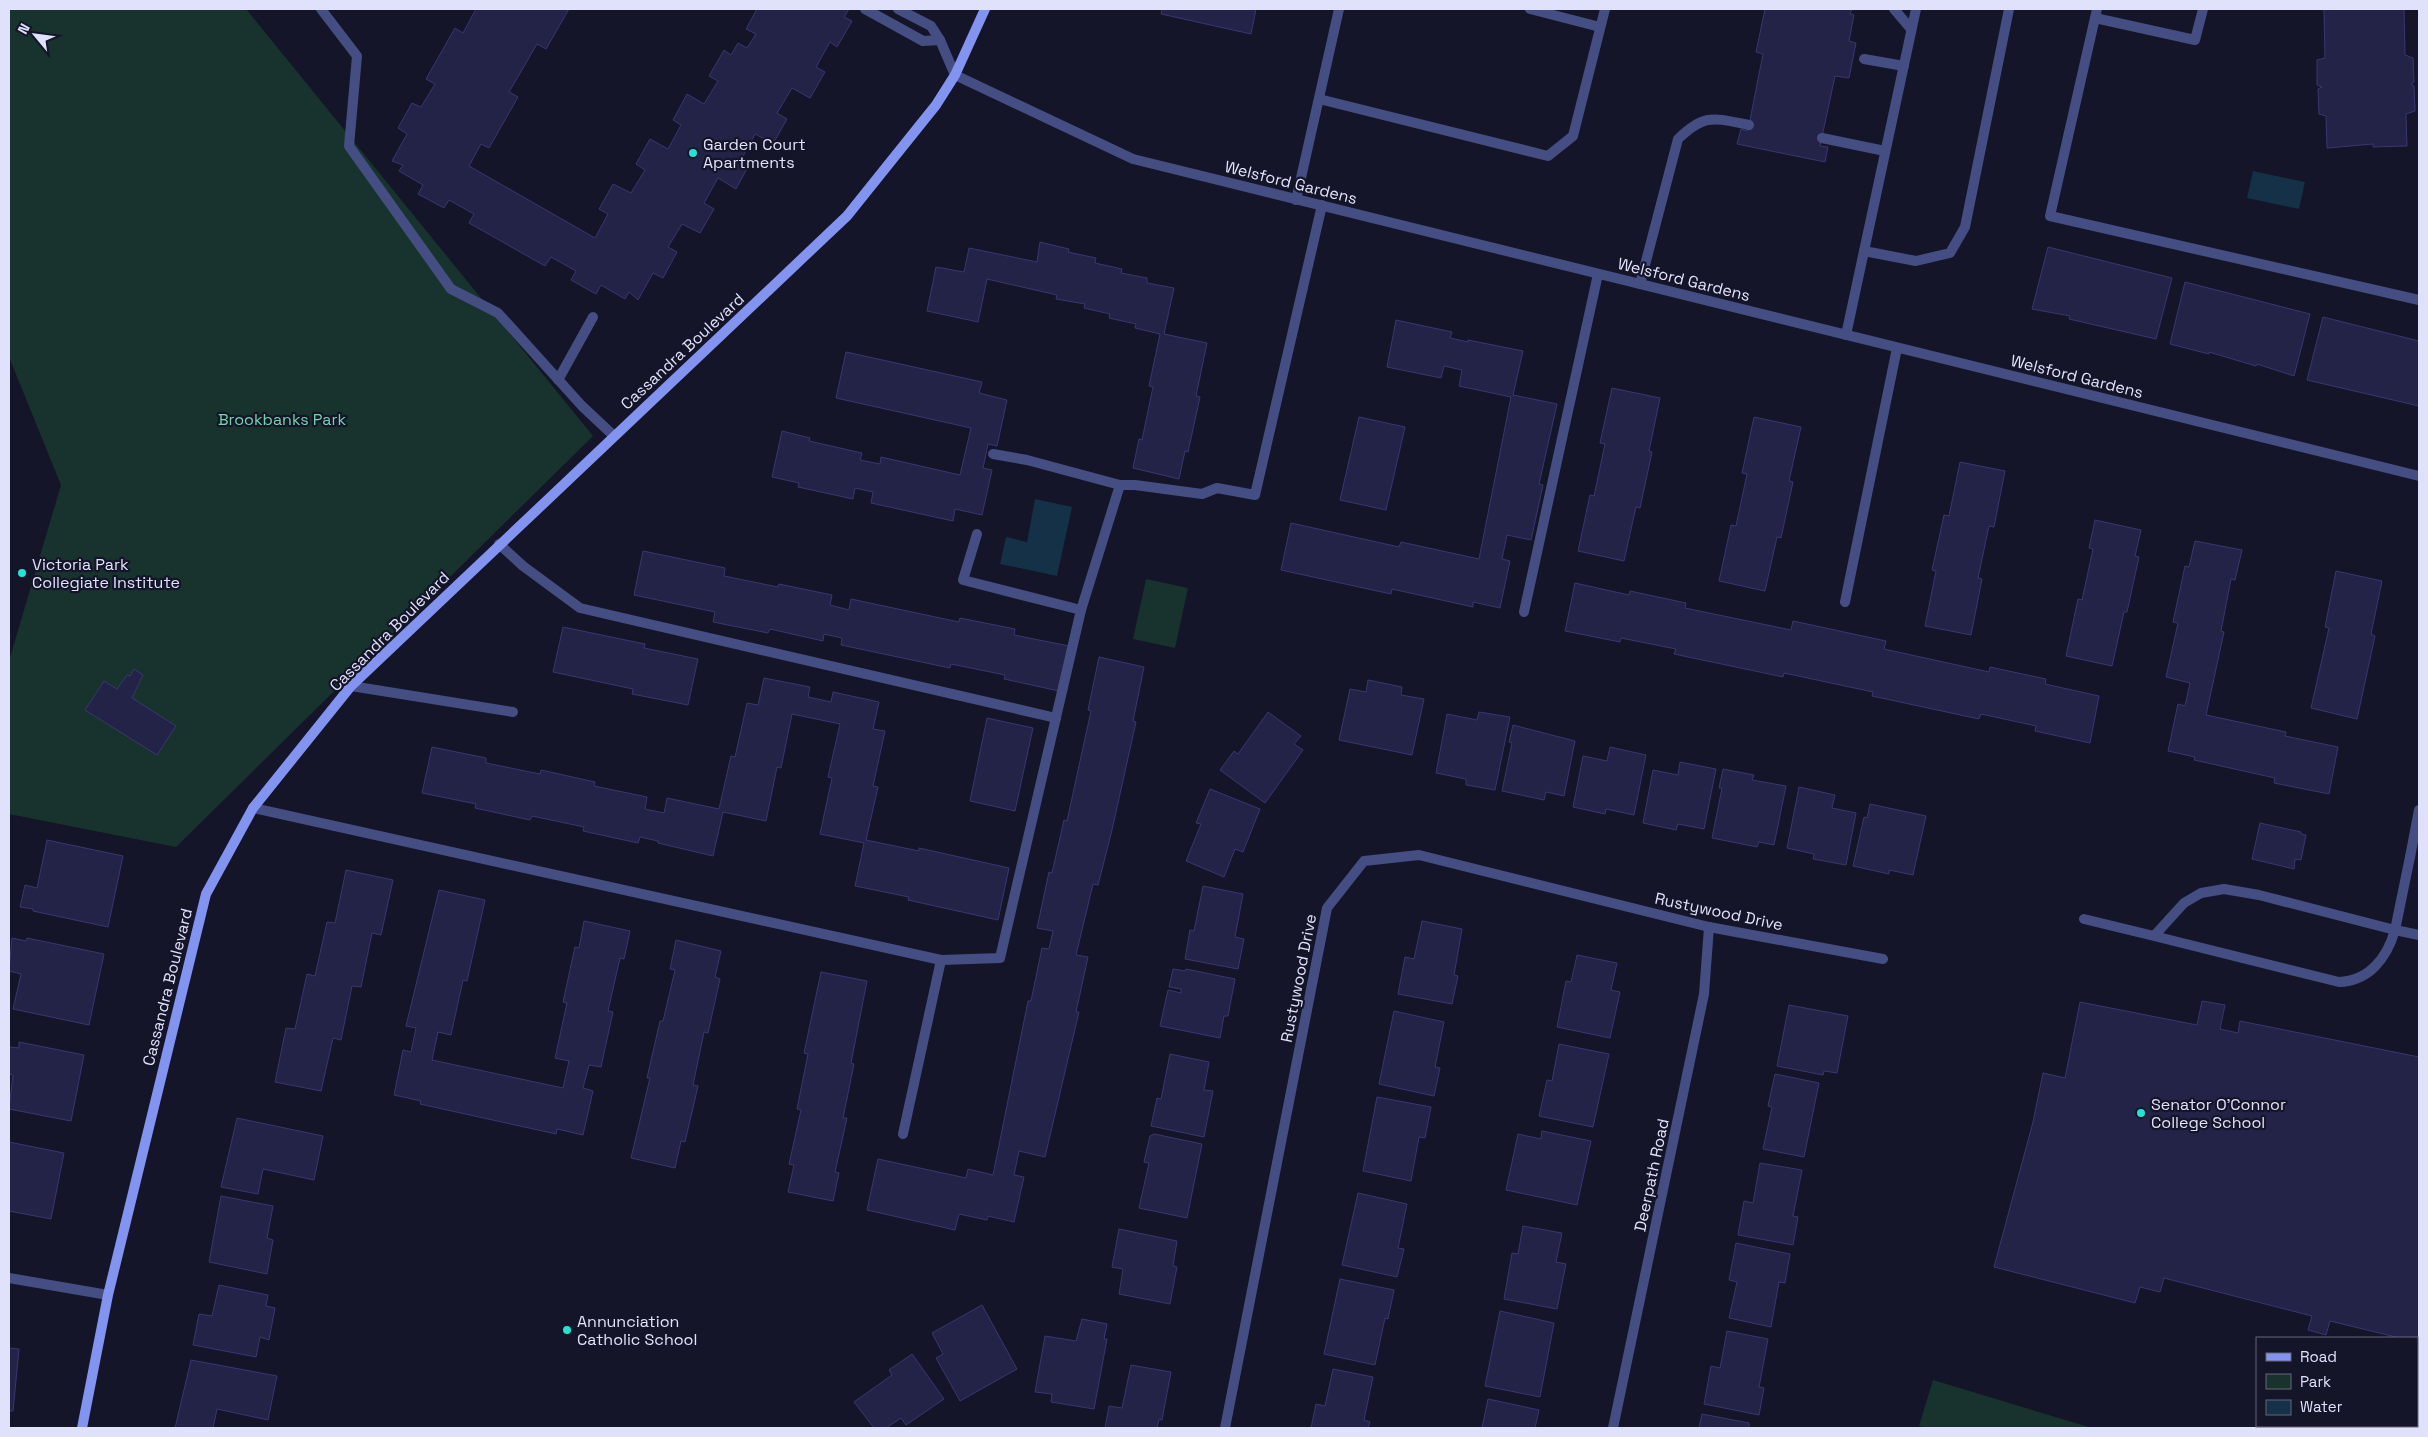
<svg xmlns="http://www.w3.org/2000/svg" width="2428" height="1437" viewBox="0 0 2428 1437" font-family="'Space Grotesk',sans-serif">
  <rect width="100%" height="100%" fill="#141529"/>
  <g fill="#18332d">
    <path d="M 9,9 L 246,9 L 593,436 L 176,847 L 9,814 L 9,661 L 61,485 L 9,357 Z"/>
    <path d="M 1146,579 L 1188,588 L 1175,648 L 1133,639 Z"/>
    <path d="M 1933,1380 L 2092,1428 L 1927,1428 L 1919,1426 Z"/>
  </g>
  <g fill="#143147">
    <path d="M 2253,171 L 2305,182 L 2299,209 L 2247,198 Z"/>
    <path d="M 1035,499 L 1072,507 L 1057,576 L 1000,564 L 1006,537 L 1027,542 Z"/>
  </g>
  <g fill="#232348" stroke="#383771">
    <path d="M 476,9 L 569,9 L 546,49 L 537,44 L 509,92 L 518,97 L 489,148 L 481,144 L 469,166 L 595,238 L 608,214 L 599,209 L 613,184 L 631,193 L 645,170 L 636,164 L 650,139 L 668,149 L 681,125 L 673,120 L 687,94 L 704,104 L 718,81 L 709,76 L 724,50 L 731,55 L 738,43 L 747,48 L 756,34 L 746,29 L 757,9 L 849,9 L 844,17 L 852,21 L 837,47 L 830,42 L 816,67 L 825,72 L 810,98 L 792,88 L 777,113 L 787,119 L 773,144 L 755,134 L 742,158 L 750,163 L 736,189 L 718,178 L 704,203 L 714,209 L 700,233 L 682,224 L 668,247 L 677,252 L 663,278 L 653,273 L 638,300 L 629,292 L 625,299 L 601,285 L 596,294 L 571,280 L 576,271 L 551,257 L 545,266 L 469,223 L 474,214 L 449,200 L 444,208 L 418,194 L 423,185 L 399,171 L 403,165 L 392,161 L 407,134 L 398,128 L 412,103 L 421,107 L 435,84 L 426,79 L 455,28 L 463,33 Z"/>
    <path d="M 1162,9 L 1256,9 L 1251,34 L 1161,14 Z"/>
    <path d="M 1765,9 L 1852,9 L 1850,14 L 1854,15 L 1849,41 L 1856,43 L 1849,78 L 1835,76 L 1820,146 L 1828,147 L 1825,162 L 1737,144 L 1741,129 L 1747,131 L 1749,125 L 1763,54 L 1756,52 Z"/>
    <path d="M 2318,9 L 2404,9 L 2405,55 L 2413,58 L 2414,82 L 2411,84 L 2414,86 L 2415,111 L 2406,114 L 2407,146 L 2373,147 L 2373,144 L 2327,148 L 2326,116 L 2319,114 L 2318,89 L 2322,87 L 2317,85 L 2317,60 L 2325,58 L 2324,10 Z"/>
    <path d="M 1040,242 L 1069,249 L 1068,252 L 1096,258 L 1095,263 L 1122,269 L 1121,273 L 1147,278 L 1147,283 L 1174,288 L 1164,334 L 1207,343 L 1196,396 L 1200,397 L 1188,452 L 1185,451 L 1179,479 L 1133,468 L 1139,439 L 1142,440 L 1153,387 L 1149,386 L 1160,334 L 1135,328 L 1136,324 L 1109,318 L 1110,314 L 1084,308 L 1085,304 L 1056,299 L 1057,295 L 987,279 L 978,322 L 927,311 L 936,267 L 964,272 L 969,248 L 1037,262 Z"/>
    <path d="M 2048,247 L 2172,278 L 2156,339 L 2069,319 L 2070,316 L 2032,309 Z"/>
    <path d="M 2185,282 L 2310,314 L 2294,376 L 2257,364 L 2256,366 L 2209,352 L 2209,354 L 2170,344 Z"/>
    <path d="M 2323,317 L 2419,341 L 2419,406 L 2307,380 Z"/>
    <path d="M 1396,320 L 1452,332 L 1450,338 L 1468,342 L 1468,340 L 1523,351 L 1513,395 L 1557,404 L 1539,484 L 1543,485 L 1531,540 L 1507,535 L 1502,559 L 1510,561 L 1500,608 L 1473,602 L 1473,607 L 1392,589 L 1391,594 L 1281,570 L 1291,523 L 1399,547 L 1401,542 L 1479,559 L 1511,397 L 1459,386 L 1462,370 L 1444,366 L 1441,378 L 1387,367 Z"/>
    <path d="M 846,352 L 982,382 L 979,393 L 1007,400 L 997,446 L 988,444 L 983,468 L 992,470 L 982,515 L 955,509 L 953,521 L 871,503 L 873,492 L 855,488 L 853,499 L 798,487 L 799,483 L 772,477 L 782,431 L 810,438 L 809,441 L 862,453 L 860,460 L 880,464 L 881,457 L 960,475 L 971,428 L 836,398 Z"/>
    <path d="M 1612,388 L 1660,398 L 1649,451 L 1652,452 L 1640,508 L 1636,507 L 1624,561 L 1578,551 L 1590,495 L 1594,496 L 1605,444 L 1600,443 Z"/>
    <path d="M 1359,417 L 1405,427 L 1386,510 L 1340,500 Z"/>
    <path d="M 1754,417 L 1801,427 L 1789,481 L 1793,482 L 1781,538 L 1777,537 L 1765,591 L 1719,581 L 1731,525 L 1736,526 L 1747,474 L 1742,473 Z"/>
    <path d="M 1960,462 L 2005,471 L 1994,527 L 1989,526 L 1978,578 L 1982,579 L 1971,635 L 1925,626 L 1936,571 L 1932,570 L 1944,515 L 1949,516 Z"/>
    <path d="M 2095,520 L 2141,530 L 2135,556 L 2139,557 L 2127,612 L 2124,612 L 2112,666 L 2066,656 L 2078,599 L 2082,600 L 2093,549 L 2089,548 Z"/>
    <path d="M 2195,541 L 2242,550 L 2235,580 L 2231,579 L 2221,631 L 2224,632 L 2206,715 L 2286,732 L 2285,736 L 2338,747 L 2329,794 L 2274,783 L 2275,778 L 2194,760 L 2195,757 L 2168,751 L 2178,704 L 2185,706 L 2190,683 L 2166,677 L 2178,623 L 2173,622 L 2185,566 L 2189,567 Z"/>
    <path d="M 643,551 L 725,568 L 724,576 L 778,587 L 779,584 L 832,595 L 830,605 L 849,610 L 851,599 L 959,622 L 960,618 L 1015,629 L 1014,635 L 1069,646 L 1059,691 L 1004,679 L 1005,675 L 951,664 L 950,668 L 841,645 L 842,638 L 824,634 L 823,641 L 770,629 L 768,633 L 713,622 L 715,612 L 634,595 Z"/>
    <path d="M 2336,571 L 2382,581 L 2371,634 L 2375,636 L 2357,719 L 2311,708 L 2329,628 L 2325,627 Z"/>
    <path d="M 1575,583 L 1629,595 L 1630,591 L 1686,603 L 1685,608 L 1791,630 L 1793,621 L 1886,641 L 1884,649 L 1989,672 L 1990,667 L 2046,679 L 2045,684 L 2099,696 L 2090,743 L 2035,731 L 2036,726 L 1981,714 L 1979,719 L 1872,696 L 1873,692 L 1784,673 L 1783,677 L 1674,654 L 1676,649 L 1621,638 L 1620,642 L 1565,631 Z"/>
    <path d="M 563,627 L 645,644 L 644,648 L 698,659 L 688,705 L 632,694 L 633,689 L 553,672 Z"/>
    <path d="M 1099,657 L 1144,667 L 1133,721 L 1136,722 L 1112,830 L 1098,885 L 1093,884 L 1076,955 L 1088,957 L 1076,1012 L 1079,1012 L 1045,1157 L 1019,1151 L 1014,1175 L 1024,1177 L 1014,1222 L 988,1216 L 987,1220 L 959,1214 L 955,1230 L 867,1210 L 878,1159 L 966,1178 L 968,1169 L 993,1175 L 1028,1001 L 1031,1001 L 1042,948 L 1049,949 L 1053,931 L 1037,928 L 1049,872 L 1052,873 L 1064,820 L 1067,821 L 1091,711 L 1088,710 Z"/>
    <path d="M 134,669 L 143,675 L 132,698 L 176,726 L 157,755 L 85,710 L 104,681 L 117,689 L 127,675 L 130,676 Z"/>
    <path d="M 764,678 L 810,687 L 808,697 L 831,702 L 833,692 L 879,702 L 873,729 L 885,731 L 873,786 L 878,787 L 866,840 L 919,851 L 919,848 L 1009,868 L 998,920 L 908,900 L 909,897 L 855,886 L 864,843 L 820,834 L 832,778 L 828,777 L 840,724 L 792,714 L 781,768 L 777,767 L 766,821 L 723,812 L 713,856 L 658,843 L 658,841 L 640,837 L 638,843 L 583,831 L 584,827 L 532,816 L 530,820 L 475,808 L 476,804 L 422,793 L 432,747 L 486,758 L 486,763 L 540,774 L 541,770 L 595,782 L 594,786 L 647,797 L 645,809 L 664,813 L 667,798 L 719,809 L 731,756 L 735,757 L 747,703 L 758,705 Z"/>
    <path d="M 1368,680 L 1402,687 L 1401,695 L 1424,699 L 1412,755 L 1339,740 L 1350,689 L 1366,692 Z"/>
    <path d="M 1268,712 L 1301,736 L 1294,744 L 1303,750 L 1265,803 L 1220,770 L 1234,751 L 1238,754 Z"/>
    <path d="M 1479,712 L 1510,717 L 1495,790 L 1466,785 L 1466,779 L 1436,773 L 1447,714 L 1477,720 Z"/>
    <path d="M 987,718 L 1033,728 L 1015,811 L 970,801 Z"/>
    <path d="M 1513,725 L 1575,741 L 1564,796 L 1546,792 L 1544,800 L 1502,791 L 1512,743 L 1509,742 Z"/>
    <path d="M 1610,747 L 1646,755 L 1634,815 L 1606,809 L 1605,814 L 1573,807 L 1583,756 L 1607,761 Z"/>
    <path d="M 1680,762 L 1716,769 L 1704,829 L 1678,824 L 1676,830 L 1643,823 L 1653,770 L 1678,775 Z"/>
    <path d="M 1723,769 L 1754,775 L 1752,780 L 1786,786 L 1774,845 L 1759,842 L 1757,847 L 1712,838 L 1722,788 L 1719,788 Z"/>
    <path d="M 1799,787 L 1835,795 L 1832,808 L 1856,813 L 1846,865 L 1813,859 L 1814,854 L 1787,848 Z"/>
    <path d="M 1210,789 L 1260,809 L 1243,852 L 1235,849 L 1224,877 L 1186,861 L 1201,824 L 1196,823 Z"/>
    <path d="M 1870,804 L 1926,816 L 1913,875 L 1889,870 L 1889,874 L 1853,866 L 1864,817 L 1867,818 Z"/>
    <path d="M 2260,823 L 2301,832 L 2301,834 L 2306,835 L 2301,860 L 2295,859 L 2294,869 L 2252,859 Z"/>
    <path d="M 47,840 L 123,856 L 108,927 L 33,911 L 33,909 L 20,907 L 25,885 L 37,888 Z"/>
    <path d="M 346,870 L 393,880 L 381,935 L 372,933 L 361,987 L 352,986 L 341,1040 L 333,1038 L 321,1091 L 275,1082 L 286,1028 L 295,1029 L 307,974 L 315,976 L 327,922 L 335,923 Z"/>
    <path d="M 1203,886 L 1243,894 L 1235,937 L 1244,939 L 1238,969 L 1185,959 L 1190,930 L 1194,931 Z"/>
    <path d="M 439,890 L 485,900 L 467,981 L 463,980 L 451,1035 L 438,1032 L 432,1060 L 563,1088 L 569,1061 L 555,1058 L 567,1003 L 563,1002 L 575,947 L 579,948 L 584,921 L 630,931 L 624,959 L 620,958 L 608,1011 L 613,1012 L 601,1067 L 589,1065 L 583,1088 L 593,1091 L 583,1135 L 557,1129 L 556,1134 L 420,1104 L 421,1101 L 394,1095 L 403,1050 L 411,1052 L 416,1028 L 406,1026 Z"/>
    <path d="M 1422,921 L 1462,929 L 1454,975 L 1458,976 L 1452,1004 L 1398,994 L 1405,957 L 1414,959 Z"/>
    <path d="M 12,938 L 26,941 L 27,938 L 104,954 L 89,1025 L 13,1009 L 21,974 L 9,971 Z"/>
    <path d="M 676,940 L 721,951 L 715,977 L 720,979 L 708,1033 L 704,1032 L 693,1085 L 698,1086 L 685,1142 L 681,1141 L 675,1168 L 631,1158 L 650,1078 L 647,1078 L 660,1021 L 663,1021 L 675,970 L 670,969 Z"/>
    <path d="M 1577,955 L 1617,963 L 1611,990 L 1620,992 L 1610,1038 L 1557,1027 L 1566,981 L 1571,982 Z"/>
    <path d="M 1173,969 L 1185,971 L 1186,969 L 1235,979 L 1228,1016 L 1224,1016 L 1220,1038 L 1160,1026 L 1168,990 L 1181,993 L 1181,989 L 1169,987 Z"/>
    <path d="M 821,972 L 867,981 L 851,1063 L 854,1064 L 843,1118 L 847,1118 L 835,1172 L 839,1173 L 833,1201 L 788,1192 L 794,1165 L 789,1164 L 801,1110 L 797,1109 L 808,1054 L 804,1053 Z"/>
    <path d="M 2202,1001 L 2225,1005 L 2220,1029 L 2238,1033 L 2240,1021 L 2419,1057 L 2419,1358 L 2417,1358 L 2417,1338 L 2400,1338 L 2330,1321 L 2326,1335 L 2308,1330 L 2312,1316 L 2164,1278 L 2160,1292 L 2140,1287 L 2135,1303 L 1994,1267 L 2033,1122 L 2043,1073 L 2065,1078 L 2080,1002 L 2197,1025 Z"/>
    <path d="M 1789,1005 L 1848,1016 L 1837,1073 L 1824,1071 L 1823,1075 L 1777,1066 Z"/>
    <path d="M 1394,1011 L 1444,1022 L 1435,1067 L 1440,1068 L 1434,1096 L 1379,1084 Z"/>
    <path d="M 19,1042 L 84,1055 L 71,1121 L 9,1109 L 13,1075 L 9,1074 L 9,1047 L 19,1048 Z"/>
    <path d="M 1559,1044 L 1609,1054 L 1593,1127 L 1539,1116 L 1547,1080 L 1552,1081 Z"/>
    <path d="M 1170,1054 L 1209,1062 L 1204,1090 L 1213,1091 L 1204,1137 L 1151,1126 L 1157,1098 L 1161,1099 Z"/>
    <path d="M 1775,1074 L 1819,1083 L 1804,1157 L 1763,1149 L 1772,1107 L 1768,1106 Z"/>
    <path d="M 1377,1097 L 1431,1107 L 1425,1138 L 1419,1137 L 1411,1181 L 1363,1171 Z"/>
    <path d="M 237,1118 L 323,1136 L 314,1180 L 263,1169 L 258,1194 L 221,1187 Z"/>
    <path d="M 1542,1131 L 1591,1141 L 1577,1205 L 1506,1190 L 1518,1134 L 1541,1139 Z"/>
    <path d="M 1154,1134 L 1202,1144 L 1187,1218 L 1139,1208 L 1149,1163 L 1144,1162 L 1150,1136 Z"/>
    <path d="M 9,1142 L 64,1153 L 51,1219 L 9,1211 Z"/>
    <path d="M 1760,1163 L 1802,1170 L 1793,1216 L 1798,1217 L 1793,1245 L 1738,1235 L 1744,1201 L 1753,1203 Z"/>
    <path d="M 1358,1193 L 1407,1204 L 1398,1248 L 1404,1249 L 1397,1277 L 1342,1265 Z"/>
    <path d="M 221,1196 L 273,1206 L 267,1238 L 273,1240 L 267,1274 L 209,1262 Z"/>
    <path d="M 1523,1226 L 1562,1233 L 1556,1262 L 1566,1264 L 1557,1309 L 1504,1299 L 1512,1253 L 1518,1254 Z"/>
    <path d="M 1119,1229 L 1177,1241 L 1173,1266 L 1177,1267 L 1170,1304 L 1119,1294 L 1123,1269 L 1112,1267 Z"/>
    <path d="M 1736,1243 L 1790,1254 L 1785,1283 L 1779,1282 L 1771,1327 L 1729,1318 L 1737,1282 L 1729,1280 Z"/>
    <path d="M 1340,1279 L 1394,1290 L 1388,1319 L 1385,1318 L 1375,1365 L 1324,1354 Z"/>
    <path d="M 219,1285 L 268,1295 L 266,1306 L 275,1308 L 269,1340 L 260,1337 L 256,1357 L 193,1345 L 199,1314 L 212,1316 Z"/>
    <path d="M 982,1305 L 1017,1369 L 960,1401 L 936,1358 L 943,1354 L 932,1333 Z"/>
    <path d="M 1500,1311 L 1554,1323 L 1540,1397 L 1485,1386 Z"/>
    <path d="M 1082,1319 L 1107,1324 L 1104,1339 L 1107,1339 L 1094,1409 L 1051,1402 L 1052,1394 L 1035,1392 L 1045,1336 L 1076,1341 Z"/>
    <path d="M 1727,1331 L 1768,1339 L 1759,1387 L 1764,1388 L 1759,1415 L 1704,1404 L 1711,1366 L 1720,1368 Z"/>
    <path d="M 9,1348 L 19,1349 L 13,1411 L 9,1411 Z"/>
    <path d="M 912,1354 L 944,1399 L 906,1425 L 901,1418 L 886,1428 L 874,1428 L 854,1402 L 892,1375 L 889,1370 Z"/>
    <path d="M 191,1360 L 277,1376 L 268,1420 L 217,1409 L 213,1428 L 175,1428 Z"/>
    <path d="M 1131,1365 L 1171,1372 L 1162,1420 L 1159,1419 L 1157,1428 L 1105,1428 L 1109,1406 L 1122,1408 Z"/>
    <path d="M 1333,1369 L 1373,1377 L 1364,1420 L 1370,1422 L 1368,1428 L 1311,1428 L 1316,1404 L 1325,1406 Z"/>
    <path d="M 1488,1399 L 1539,1410 L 1535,1428 L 1482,1428 Z"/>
    <path d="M 1702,1414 L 1749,1423 L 1749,1428 L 1699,1428 Z"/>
  </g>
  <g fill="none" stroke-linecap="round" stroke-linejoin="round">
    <g stroke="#454e82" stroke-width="10">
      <path d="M 321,9 L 357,56 L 349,146 L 451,289 L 498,313 L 582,406 L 614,436"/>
      <path d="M 865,9 L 923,41 L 940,40"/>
      <path d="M 898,9 L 931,26 L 940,40 L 955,75"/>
      <path d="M 1530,9 L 1600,27"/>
      <path d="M 1894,9 L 1911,29"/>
      <path d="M 2097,9 L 2050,216 L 2419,300"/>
      <path d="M 2095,18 L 2195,40 L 2203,9"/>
      <path d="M 1864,59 L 1904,66"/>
      <path d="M 1319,99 L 1548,156 L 1573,136 L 1605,9"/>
      <path d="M 1822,138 L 1885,151"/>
      <path d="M 1296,200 L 1339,9"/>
      <path d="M 1864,251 L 1916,261 L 1950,253 L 1965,227 L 2009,9"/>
      <path d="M 1640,284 L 1678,139 C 1705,113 1714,118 1749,125"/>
      <path d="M 1846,335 L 1916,9"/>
      <path d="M 558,380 L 593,317"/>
      <path d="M 993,454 L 1027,460 L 1120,485 L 1081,610"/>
      <path d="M 1120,485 L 1135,485 L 1202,494 L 1217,488 L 1255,495 L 1322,205"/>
      <path d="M 499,544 L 523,566 L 580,608 L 1056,718"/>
      <path d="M 1845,602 L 1897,348"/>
      <path d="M 1524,612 L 1598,274"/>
      <path d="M 351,686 L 513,712"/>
      <path d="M 253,808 L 941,960 L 903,1134"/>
      <path d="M 2410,857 L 2395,930 L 2419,935"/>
      <path d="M 2084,919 L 2154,936 L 2184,903 L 2201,893 L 2224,889 L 2259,895 L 2395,930 C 2387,958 2369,981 2339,982 L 2154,936"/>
      <path d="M 941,960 L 1000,958 L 1081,610 L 963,580 L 977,534"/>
    </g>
    <g stroke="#454e82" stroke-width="10">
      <path d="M 955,75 L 1133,159 L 2419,476"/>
      <path d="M 2410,857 L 2419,810"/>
      <path d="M 9,1278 L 108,1295"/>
      <path d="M 1225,1428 L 1327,908 L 1364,861 L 1419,855 L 1709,927 L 1883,959"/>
      <path d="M 1613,1428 L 1704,994 L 1709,927"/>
    </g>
    <path stroke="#8394f0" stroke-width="10" d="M 82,1428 L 108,1295 L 206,894 L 253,808 L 351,686 L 847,216 L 936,105 L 955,75 L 985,9"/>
  </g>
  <g fill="#23e4d4" stroke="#141529" stroke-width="2">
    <circle cx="693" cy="153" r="5"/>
    <circle cx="22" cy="573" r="5"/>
    <circle cx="2141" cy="1113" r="5"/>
    <circle cx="567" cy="1330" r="5"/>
  </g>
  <g text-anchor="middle" stroke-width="4.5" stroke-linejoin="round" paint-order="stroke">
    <g font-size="16" fill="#e0e2fb" stroke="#141529" text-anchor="start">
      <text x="703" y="150">Garden Court<tspan x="703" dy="18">Apartments</tspan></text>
      <text x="32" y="570">Victoria Park<tspan x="32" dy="18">Collegiate Institute</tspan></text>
      <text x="2151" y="1110">Senator O'Connor<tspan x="2151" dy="18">College School</tspan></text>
      <text x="577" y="1327">Annunciation<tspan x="577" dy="18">Catholic School</tspan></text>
    </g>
    <g font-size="16" fill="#e0e2fb" stroke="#141529">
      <text transform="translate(1291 182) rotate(14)" y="6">Welsford Gardens</text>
      <text transform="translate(1684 279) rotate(14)" y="6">Welsford Gardens</text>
      <text transform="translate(682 351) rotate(-43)" y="6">Cassandra Boulevard</text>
      <text transform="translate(2077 376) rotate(14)" y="6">Welsford Gardens</text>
      <text transform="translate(389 631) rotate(-45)" y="6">Cassandra Boulevard</text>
      <text transform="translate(1719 911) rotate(12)" y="6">Rustywood Drive</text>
      <text transform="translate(1298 978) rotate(-79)" y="6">Rustywood Drive</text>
      <text transform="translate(167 987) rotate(-76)" y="6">Cassandra Boulevard</text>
      <text transform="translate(1651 1175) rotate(-78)" y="6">Deerpath Road</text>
    </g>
    <g font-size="16" fill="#74d4aa" stroke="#141529">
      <text x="282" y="425">Brookbanks Park</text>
    </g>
  </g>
  <rect width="2428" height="1437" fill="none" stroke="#e0e2fb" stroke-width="20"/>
  <rect x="2256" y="1337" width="162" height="90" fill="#141529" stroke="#66677d"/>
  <rect x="2266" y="1353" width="25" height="8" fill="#8394f0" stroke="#66677d"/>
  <text x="2300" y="1362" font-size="15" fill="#e0e2fb">Road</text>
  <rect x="2266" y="1374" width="25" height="15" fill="#18332d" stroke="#66677d"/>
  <text x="2300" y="1387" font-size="15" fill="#e0e2fb">Park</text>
  <rect x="2266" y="1400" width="25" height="15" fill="#143147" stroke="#66677d"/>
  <text x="2300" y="1412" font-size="15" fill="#e0e2fb">Water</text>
  <g transform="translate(35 35) rotate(299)" stroke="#141529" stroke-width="4" paint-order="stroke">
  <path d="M0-4L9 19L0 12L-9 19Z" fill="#e0e2fb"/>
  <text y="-8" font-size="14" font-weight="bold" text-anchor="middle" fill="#e0e2fb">N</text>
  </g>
</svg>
